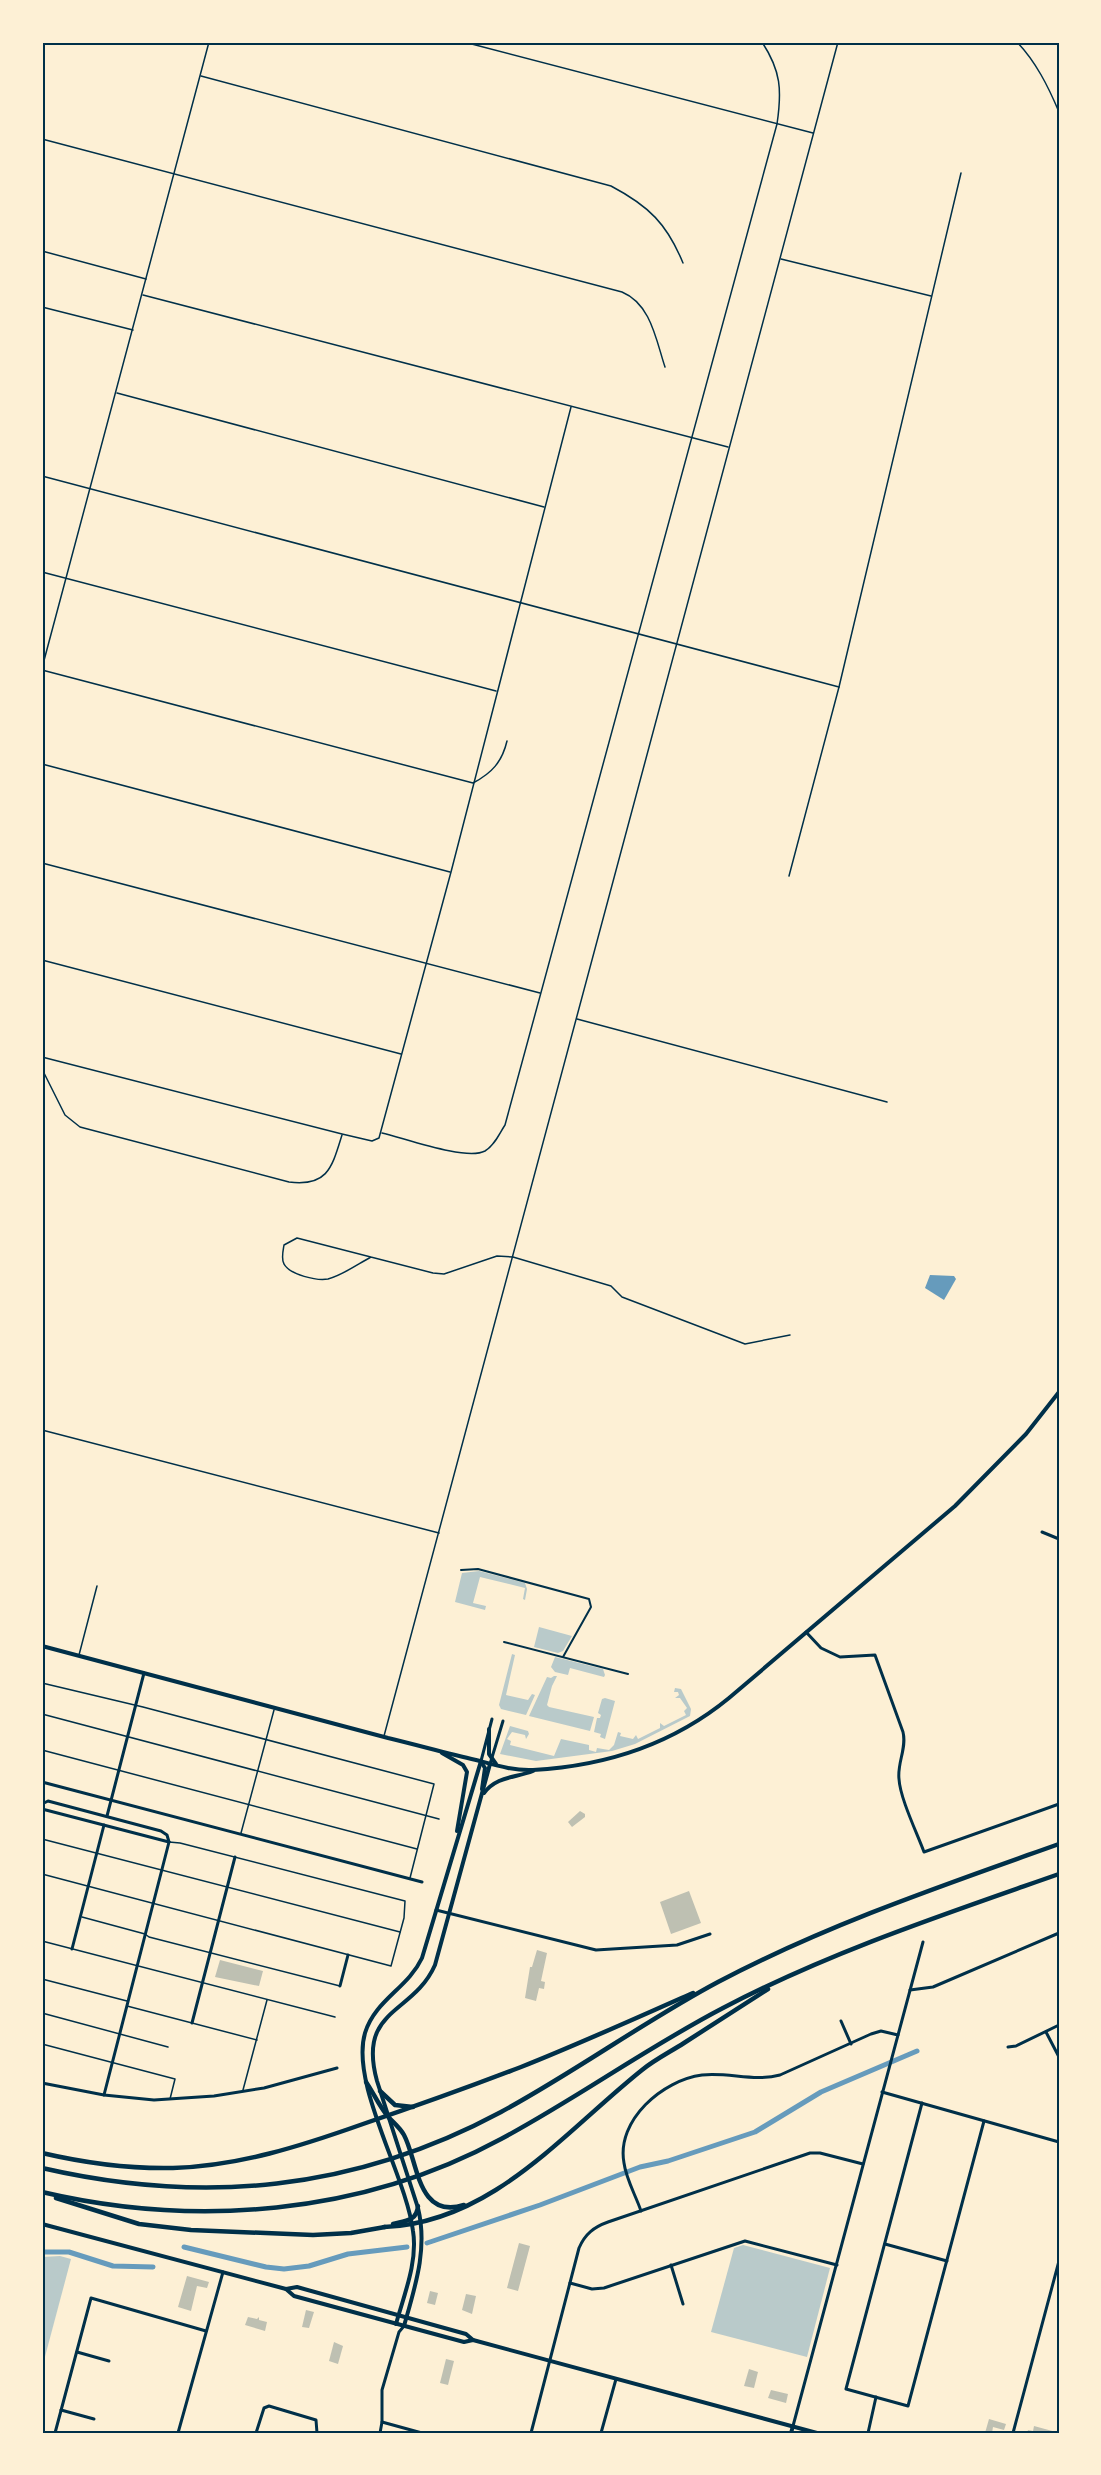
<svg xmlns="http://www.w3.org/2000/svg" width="1101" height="2475" viewBox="0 0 1101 2475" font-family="Montserrat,sans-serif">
  <rect width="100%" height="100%" fill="#fdf0d5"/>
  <g fill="#b9caca">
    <path d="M 479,1571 L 525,1583 L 527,1589 L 525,1600 L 523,1599 L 525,1588 L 480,1577 L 473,1603 L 486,1606 L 485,1610 L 455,1602 L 462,1573 Z"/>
    <path d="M 539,1627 L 572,1636 L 563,1651 L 558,1653 L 534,1647 Z"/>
    <path d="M 512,1654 L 515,1655 L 506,1695 L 528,1700 L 532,1694 L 535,1695 L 526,1715 L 501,1709 L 499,1705 Z"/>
    <path d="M 555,1657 L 603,1669 L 605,1675 L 604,1677 L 570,1668 L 568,1675 L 555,1672 L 551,1667 Z"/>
    <path d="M 554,1676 L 557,1676 L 552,1686 L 547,1705 L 549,1707 L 594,1717 L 590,1731 L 529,1716 L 547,1677 L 551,1678 Z"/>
    <path d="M 675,1688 L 681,1689 L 691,1709 L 690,1716 L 635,1744 L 612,1751 L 536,1761 L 500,1754 L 510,1726 L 528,1731 L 529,1734 L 526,1739 L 525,1735 L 512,1732 L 507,1739 L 511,1741 L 510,1745 L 554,1756 L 561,1739 L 589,1745 L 589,1750 L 596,1752 L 597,1748 L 609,1750 L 614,1745 L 618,1732 L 621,1733 L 620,1736 L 633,1739 L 636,1735 L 638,1739 L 660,1728 L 660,1723 L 664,1726 L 686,1715 L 684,1711 L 687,1708 L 680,1698 L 675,1698 L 679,1695 L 678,1692 L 674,1692 Z"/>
    <path d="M 605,1698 L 615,1701 L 605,1739 L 600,1737 L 601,1734 L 594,1732 L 597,1718 L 600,1718 L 601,1715 L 598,1713 L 602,1699 Z"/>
    <path d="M 743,2245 L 830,2268 L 807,2357 L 711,2332 L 734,2248 Z"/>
    <path d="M 60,2256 L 71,2259 L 42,2368 L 42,2257 Z"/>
  </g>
  <path fill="#669bbc" d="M 930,1275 L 954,1276 L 956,1279 L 944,1300 L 925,1288 Z"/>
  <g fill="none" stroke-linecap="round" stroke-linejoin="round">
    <g stroke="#669bbc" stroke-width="5">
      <path d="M 427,2243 L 540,2205 L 640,2167 L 668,2161 L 755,2132 L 821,2092 L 917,2051"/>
      <path d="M 184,2247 L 266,2267 L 284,2269 L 309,2266 L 348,2254 L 407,2247"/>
      <path d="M 42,2252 L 69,2252 L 113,2266 L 153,2267"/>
    </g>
  </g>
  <g fill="#bec0b2">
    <path d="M 580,1811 L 585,1814 L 585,1817 L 572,1827 L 568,1822 Z"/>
    <path d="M 689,1891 L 701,1923 L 671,1934 L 660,1902 Z"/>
    <path d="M 537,1950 L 547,1953 L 541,1981 L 545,1982 L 544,1989 L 539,1988 L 536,2001 L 525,1998 L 530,1967 L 532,1967 Z"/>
    <path d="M 220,1960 L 263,1971 L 259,1986 L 215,1977 Z"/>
    <path d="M 519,2243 L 530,2246 L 518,2291 L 507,2288 Z"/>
    <path d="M 187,2276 L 209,2282 L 207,2288 L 197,2286 L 191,2311 L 178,2307 Z"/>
    <path d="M 430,2291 L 438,2293 L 435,2305 L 427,2303 Z"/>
    <path d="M 466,2294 L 476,2296 L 472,2314 L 462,2310 Z"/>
    <path d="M 306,2310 L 314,2312 L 309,2328 L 302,2327 Z"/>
    <path d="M 248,2317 L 257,2319 L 259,2317 L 259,2320 L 267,2322 L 265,2331 L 245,2325 Z"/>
    <path d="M 334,2342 L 343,2346 L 338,2364 L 329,2361 Z"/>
    <path d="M 446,2359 L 454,2361 L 448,2385 L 440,2383 Z"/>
    <path d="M 749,2369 L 758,2372 L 754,2388 L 744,2386 Z"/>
    <path d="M 771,2390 L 788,2394 L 786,2403 L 768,2398 Z"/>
    <path d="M 989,2419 L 1006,2424 L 1004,2430 L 993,2427 L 992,2433 L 985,2433 Z"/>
    <path d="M 1034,2426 L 1056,2432 L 1056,2433 L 1027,2433 L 1028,2430 L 1033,2431 Z"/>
  </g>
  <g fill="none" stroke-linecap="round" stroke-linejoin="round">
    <g stroke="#003049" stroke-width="1.5">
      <path d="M 464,42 L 813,133"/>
      <path d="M 1017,42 C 1036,62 1048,86 1059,112"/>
      <path d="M 201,76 L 611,186 C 649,206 667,224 683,263"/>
      <path d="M 42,139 L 622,292 C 651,304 656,340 665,367"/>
      <path d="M 42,251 L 146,279"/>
      <path d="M 781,259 L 931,296"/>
      <path d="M 143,295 L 728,447"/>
      <path d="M 42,307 L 133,330"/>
      <path d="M 117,393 L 544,507"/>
      <path d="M 42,476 L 839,687"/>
      <path d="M 42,572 L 496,691"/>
      <path d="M 42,668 L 209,42"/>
      <path d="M 42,670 L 473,783 C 492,773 502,762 507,741"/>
      <path d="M 42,764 L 450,872"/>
      <path d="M 42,863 L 540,993"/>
      <path d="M 789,876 L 839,687 L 961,173"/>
      <path d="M 42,960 L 401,1054"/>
      <path d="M 577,1019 L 887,1102"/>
      <path d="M 42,1057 L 342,1134 L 372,1141 L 379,1138 L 451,872 L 571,407"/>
      <path d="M 42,1069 L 65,1115 L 80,1127 L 289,1182 C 328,1187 332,1167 342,1135"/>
      <path d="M 382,1133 C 404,1138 466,1161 485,1151 C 495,1145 499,1134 505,1125 L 777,124 C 782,90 781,71 762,42"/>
      <path d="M 371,1257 C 358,1264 343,1275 328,1279 C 317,1281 290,1275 284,1264 C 281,1259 283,1251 284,1245 L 297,1238 L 433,1273 L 444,1274 L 497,1256 L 513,1257 L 611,1286 L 622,1297 L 745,1344 L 790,1335"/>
      <path d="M 42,1430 L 439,1533"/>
      <path d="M 79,1655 L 97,1586"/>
      <path d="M 42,1683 L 143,1707 L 434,1784 L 410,1878"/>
      <path d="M 42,1714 L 439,1819"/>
      <path d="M 384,1736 L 838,42"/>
      <path d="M 42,1750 L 417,1849"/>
      <path d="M 241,1833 L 274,1710"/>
      <path d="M 42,1839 L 400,1932"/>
      <path d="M 42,1874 L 391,1966 L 404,1918 L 405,1901 L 180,1843 L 169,1842"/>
      <path d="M 82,1917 L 145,1934 L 149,1937 L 340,1986"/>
      <path d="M 42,1941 L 335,2017"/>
      <path d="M 42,1979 L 127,2001"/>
      <path d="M 127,2006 L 257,2040"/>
      <path d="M 42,2013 L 168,2047"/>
      <path d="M 42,2044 L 175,2079 L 170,2099"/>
      <path d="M 243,2090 L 267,2000"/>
    </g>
    <g stroke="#003049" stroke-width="2">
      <path d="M 461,1570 L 478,1569 L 589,1599 L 591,1607 L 563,1657"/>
      <path d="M 504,1642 L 628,1674"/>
    </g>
    <g stroke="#003049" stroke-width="3">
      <path d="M 1042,1532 L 1059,1539"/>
      <path d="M 806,1632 L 821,1648 L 840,1657 L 875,1655 L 903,1732 C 907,1748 897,1763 899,1779 C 900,1798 917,1833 924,1852 L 1059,1804"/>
      <path d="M 481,1761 L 492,1719"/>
      <path d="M 490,1764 L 503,1721"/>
      <path d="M 436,1910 L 596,1950 L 677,1945 L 710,1934"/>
      <path d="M 72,1949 L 104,1825"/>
      <path d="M 340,1986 L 348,1955"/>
      <path d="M 910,1990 L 933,1987 L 1059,1933"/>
      <path d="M 841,2021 L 851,2044"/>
      <path d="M 192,2023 L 235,1857"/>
      <path d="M 1046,2032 L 1059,2057"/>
      <path d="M 1008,2047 L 1016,2046 L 1059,2025"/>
      <path d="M 882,2092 L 1059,2142"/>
      <path d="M 922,2103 L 846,2389 L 908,2406 L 984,2121"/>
      <path d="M 641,2211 C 636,2196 626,2179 624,2163 C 616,2120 663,2080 702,2075 C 729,2072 754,2082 780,2075 L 871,2034 L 881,2031 L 898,2035"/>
      <path d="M 885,2244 L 947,2261"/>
      <path d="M 671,2265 L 683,2304"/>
      <path d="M 570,2283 L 592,2289 L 604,2288 L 745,2241 L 837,2265"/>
      <path d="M 77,2352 L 109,2361"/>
      <path d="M 61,2410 L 94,2419"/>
      <path d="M 382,2422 L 422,2433"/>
      <path d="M 793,2426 L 923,1942"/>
      <path d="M 55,2433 L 91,2298 L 206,2331"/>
      <path d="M 256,2433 L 264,2408 L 269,2406 L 316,2420 L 317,2433"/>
      <path d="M 380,2433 L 382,2422 L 382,2390 L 399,2332 L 404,2326"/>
      <path d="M 531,2433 L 579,2248 C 585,2234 594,2227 608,2222 L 810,2153 L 820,2153 L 863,2164"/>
      <path d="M 601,2433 L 616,2379"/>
      <path d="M 868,2433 L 876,2397"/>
      <path d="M 1013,2433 L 1059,2261"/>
    </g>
    <g stroke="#003049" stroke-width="3">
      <path d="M 42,1782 L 422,1882"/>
      <path d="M 42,1804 L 48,1801 L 161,1831 L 167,1835 L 169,1842"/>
      <path d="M 42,1809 L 169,1842"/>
      <path d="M 107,1816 L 144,1673"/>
      <path d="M 42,2083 L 104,2095 L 154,2100 L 214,2096 L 264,2088 L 337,2068"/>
      <path d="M 104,2095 L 169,1842"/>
      <path d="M 178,2433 L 223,2272"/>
    </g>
    <g stroke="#003049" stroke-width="4">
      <path d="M 42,1646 C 157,1677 272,1708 388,1738 C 417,1745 446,1753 476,1760 C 495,1765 514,1771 533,1770 C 606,1766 673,1744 729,1698 L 955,1506 L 1026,1434 L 1059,1392"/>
      <path d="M 489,1729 L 489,1754 L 496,1764"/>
      <path d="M 442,1753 L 463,1765 L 467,1772 L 457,1831"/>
      <path d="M 481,1762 L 485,1768 L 482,1789"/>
      <path d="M 484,1793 C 497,1776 515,1778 533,1771"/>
      <path d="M 42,2224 L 286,2289 L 297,2287 L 466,2334 L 473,2340"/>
      <path d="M 286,2289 L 294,2296 L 464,2342 L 473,2340 L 817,2433"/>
      <path d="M 396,2324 C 404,2295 418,2261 413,2231 C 406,2175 350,2084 365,2033 C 375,2000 408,1988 422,1958 L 481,1761"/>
      <path d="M 404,2326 C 415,2287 428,2249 418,2208 L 377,2081 C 357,2008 413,2015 435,1965 L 490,1764"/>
      <path d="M 791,2433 L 793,2426"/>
    </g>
    <g stroke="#003049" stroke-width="4.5">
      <path d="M 366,2082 C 373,2092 378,2104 386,2114 C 391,2121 399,2126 404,2135 C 418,2161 417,2220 464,2205"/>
      <path d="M 380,2091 L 395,2105 L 413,2107"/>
      <path d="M 42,2153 C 85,2163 129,2169 173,2168 C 239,2166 301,2146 363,2124 C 416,2106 469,2087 521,2067 C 579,2044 636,2018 693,1993"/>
      <path d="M 42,2168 C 203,2205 354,2191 501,2112 C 575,2072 643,2022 718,1982 C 826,1925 944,1885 1059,1844"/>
      <path d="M 42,2192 C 195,2228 361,2215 501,2139 C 576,2099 646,2048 723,2008 C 830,1952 945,1914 1059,1874"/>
      <path d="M 56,2198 L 139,2224 L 191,2230 L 313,2235 L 351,2233 L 385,2227"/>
      <path d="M 393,2224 C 405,2221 417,2221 418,2206"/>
      <path d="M 384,2227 C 492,2223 563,2133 642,2070 C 654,2060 670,2052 684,2043 C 712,2025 740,2007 768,1989"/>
    </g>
  </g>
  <rect width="1101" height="2475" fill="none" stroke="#fdf0d5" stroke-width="87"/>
  <rect x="44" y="44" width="1014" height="2388" fill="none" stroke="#003049" stroke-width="2"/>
</svg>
